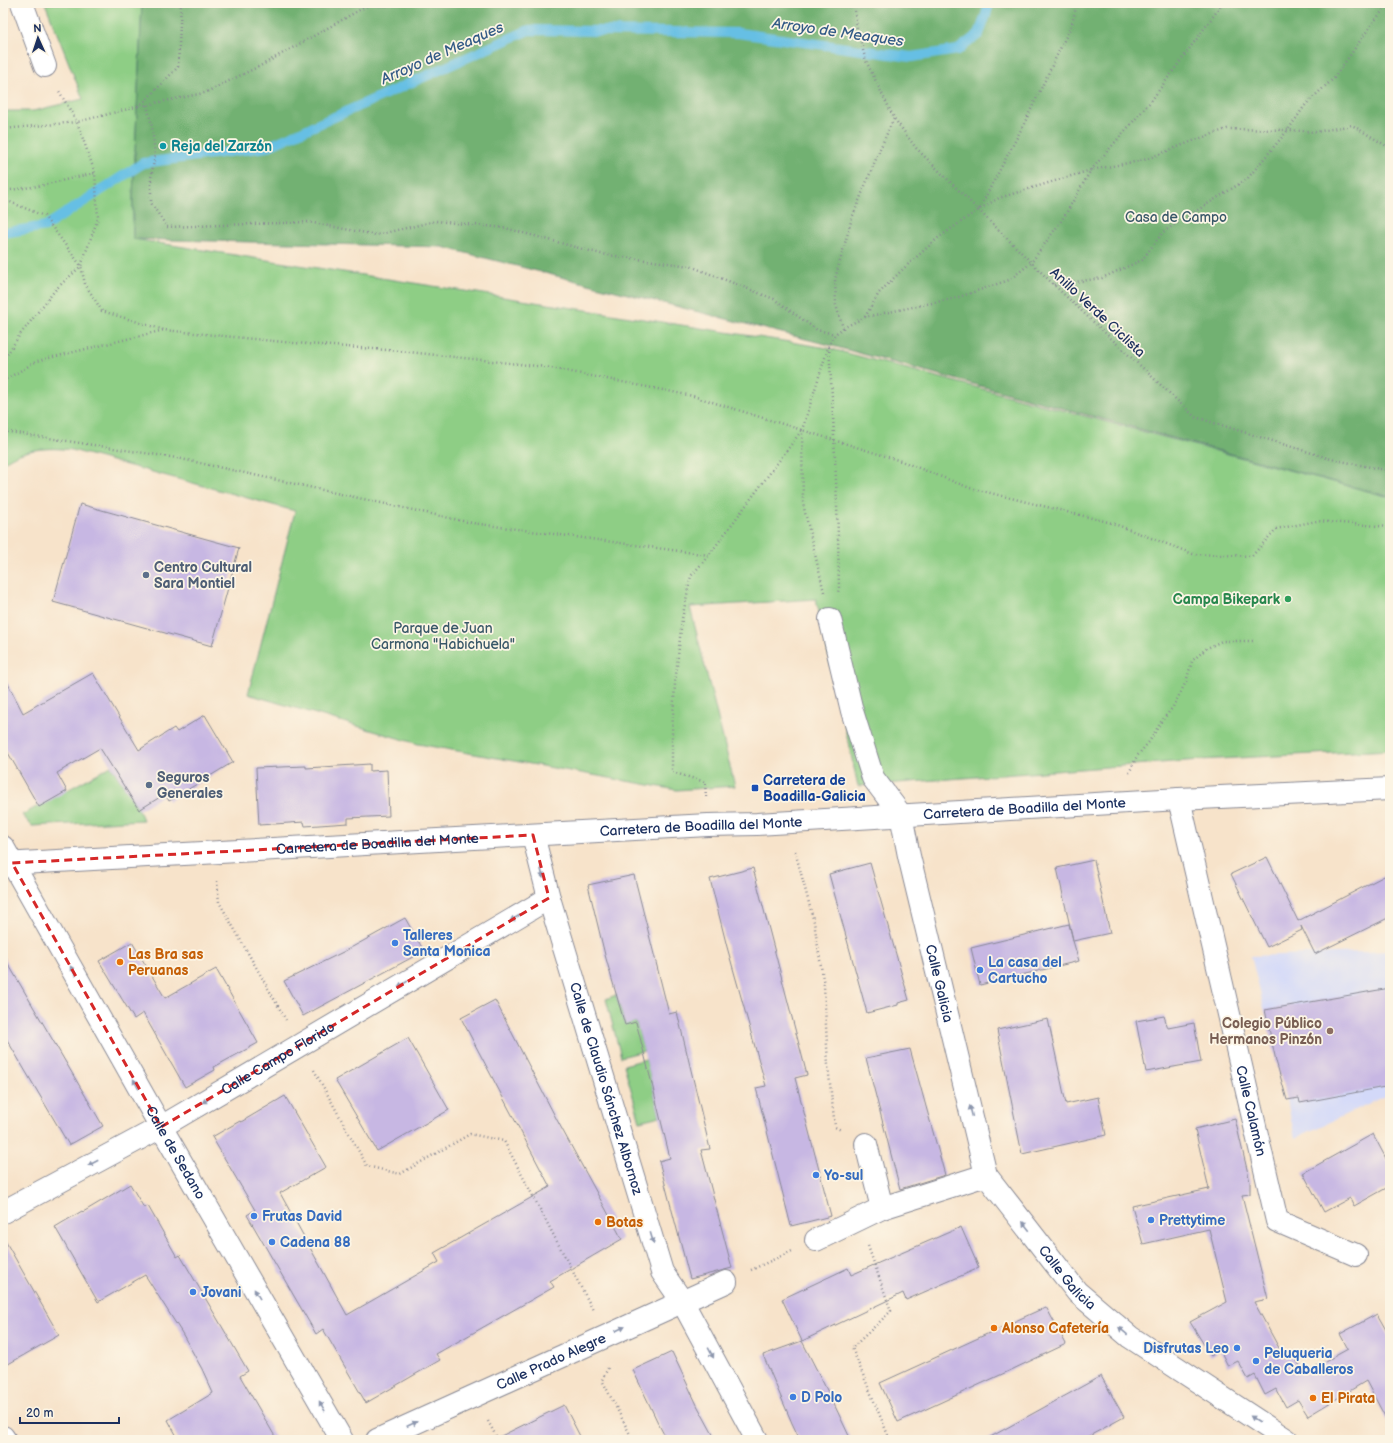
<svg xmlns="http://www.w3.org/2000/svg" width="1393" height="1443" viewBox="0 0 1393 1443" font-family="'Balsamiq Sans',sans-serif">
  <rect width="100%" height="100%" fill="#fcf5e5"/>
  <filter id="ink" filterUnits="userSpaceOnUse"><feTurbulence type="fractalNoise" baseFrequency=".025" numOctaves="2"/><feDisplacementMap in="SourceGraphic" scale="8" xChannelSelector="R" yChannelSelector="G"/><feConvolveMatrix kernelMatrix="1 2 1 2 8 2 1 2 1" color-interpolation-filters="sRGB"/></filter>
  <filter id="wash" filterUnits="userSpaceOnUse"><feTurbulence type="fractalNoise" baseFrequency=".012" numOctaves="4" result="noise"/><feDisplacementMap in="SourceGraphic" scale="16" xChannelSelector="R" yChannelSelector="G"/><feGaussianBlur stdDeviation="0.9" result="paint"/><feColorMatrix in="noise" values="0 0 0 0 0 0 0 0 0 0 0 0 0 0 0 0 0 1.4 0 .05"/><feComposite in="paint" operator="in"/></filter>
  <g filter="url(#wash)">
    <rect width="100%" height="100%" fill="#f7e3ca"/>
    <path fill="#d3d9f9" d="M 1390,951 L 1390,1094 L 1295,1138 L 1287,1100 L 1251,956 Z"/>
    <g fill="#8ece85" stroke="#547e72">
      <path d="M 45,3 L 142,3 L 133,196 L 133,239 L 828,348 L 1390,497 L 1390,750 L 1199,760 L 858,786 L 816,599 L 690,607 L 735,786 L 677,790 L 418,744 L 248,694 L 295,511 L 72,450 C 49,447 23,448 3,463 L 3,111 L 33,111 L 83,99 Z"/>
      <path d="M 111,766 L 139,810 L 143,820 L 32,826 L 22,815 Z"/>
      <path d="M 616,995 L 625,1024 L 636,1022 L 644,1051 L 621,1057 L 606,999 Z"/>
      <path d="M 646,1059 L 660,1116 L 640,1121 L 624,1065 Z"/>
    </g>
    <path fill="#72b172" stroke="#467068" d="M 142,3 L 1390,3 L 1390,497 L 829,345 L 442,247 L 133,239 L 133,196 Z"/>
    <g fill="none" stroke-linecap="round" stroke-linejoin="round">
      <path stroke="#66bfe4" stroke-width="10" d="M 3,233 L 46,226 L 143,163 L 267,147 L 529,30 L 738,33 L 911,57 L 958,50 L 979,34 L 986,15 L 989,3"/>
    </g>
    <g id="blocks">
      <g fill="#c7b7e3">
        <path d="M 80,504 L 239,548 L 212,646 L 53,602 Z"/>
        <path d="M 93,673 L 139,750 L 174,728 L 177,732 L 205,715 L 233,762 L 169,801 L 165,794 L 139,810 L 100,748 L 57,773 L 67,791 L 39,807 L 3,744 L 3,674 L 23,713 Z"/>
        <path d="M 370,764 L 370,771 L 387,770 L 389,816 L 348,818 L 348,823 L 305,826 L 304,822 L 259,825 L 256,768 L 306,766 L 306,768 Z"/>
        <path d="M 1267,857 L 1298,921 L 1390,873 L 1390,917 L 1315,954 L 1301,926 L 1302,930 L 1267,947 L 1231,874 Z"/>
        <path d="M 1094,860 L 1110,933 L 1073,941 L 1079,961 L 980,985 L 971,948 L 1069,924 L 1073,940 L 1057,868 Z"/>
        <path d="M 870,863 L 909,1000 L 898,1003 L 898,1005 L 867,1013 L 829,874 Z"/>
        <path d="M 753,868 L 807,1075 L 795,1078 L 831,1216 L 791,1226 L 756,1088 L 766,1086 L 727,947 L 710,879 Z"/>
        <path d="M 634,875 L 669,1014 L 677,1012 L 710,1149 L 701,1150 L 732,1268 L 690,1279 L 659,1161 L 670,1158 L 653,1088 L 636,1022 L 625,1025 L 605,955 L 588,885 Z"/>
        <path d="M 405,918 L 424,951 L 303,1016 L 284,981 L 345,951 Z"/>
        <path d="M 132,942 L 165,998 L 216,969 L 258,1043 L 214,1067 L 215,1070 L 185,1087 L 143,1013 L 134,1019 L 99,961 Z"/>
        <path d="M 3,955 L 103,1126 L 69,1145 L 3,1033 Z"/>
        <path d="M 1390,988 L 1390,1086 L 1300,1103 L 1299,1098 L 1287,1100 L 1276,1061 L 1265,1010 Z"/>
        <path d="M 495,1000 L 557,1120 L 622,1239 L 550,1281 L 554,1287 L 436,1354 L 440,1360 L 366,1403 L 323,1329 L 316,1334 L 247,1215 L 255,1210 L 212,1137 L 240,1121 L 241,1122 L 285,1096 L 326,1167 L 280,1193 L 347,1315 L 439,1262 L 434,1253 L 550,1187 L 461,1018 Z"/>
        <path d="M 1164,1016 L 1168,1028 L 1194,1023 L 1201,1062 L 1146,1072 L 1136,1021 Z"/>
        <path d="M 1048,1019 L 1066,1104 L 1098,1097 L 1106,1135 L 1022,1154 L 997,1030 Z"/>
        <path d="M 408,1038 L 449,1110 L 377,1151 L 335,1080 Z"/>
        <path d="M 910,1049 L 945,1175 L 900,1189 L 866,1058 Z"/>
        <path d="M 1235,1119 L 1250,1182 L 1250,1194 L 1242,1195 L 1268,1299 L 1254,1302 L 1285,1359 L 1293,1354 L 1304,1373 L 1348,1349 L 1340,1334 L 1377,1314 L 1390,1337 L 1390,1426 L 1366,1381 L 1308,1416 L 1298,1400 L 1286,1407 L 1276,1389 L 1265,1395 L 1255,1375 L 1248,1379 L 1238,1361 L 1228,1366 L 1220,1350 L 1211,1356 L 1190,1322 L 1227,1302 L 1209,1229 L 1143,1244 L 1132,1206 L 1209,1189 L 1195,1129 Z"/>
        <path d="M 1373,1134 L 1390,1166 L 1390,1186 L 1354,1206 L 1350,1198 L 1324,1212 L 1303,1173 Z"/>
        <path d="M 130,1184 L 144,1208 L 148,1206 L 177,1257 L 180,1255 L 248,1371 L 240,1376 L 277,1440 L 179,1440 L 168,1420 L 213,1393 L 202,1369 L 182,1333 L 145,1275 L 98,1302 L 55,1227 L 82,1211 L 83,1212 Z"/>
        <path d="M 961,1227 L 979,1268 L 906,1300 L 903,1293 L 802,1341 L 782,1299 L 848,1268 L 851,1275 Z"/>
        <path d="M 3,1237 L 59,1335 L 3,1367 Z"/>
        <path d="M 1046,1307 L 1066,1344 L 1009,1371 L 898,1422 L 880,1383 Z"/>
        <path d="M 802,1341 L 833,1402 L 851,1440 L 800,1440 L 792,1423 L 763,1355 Z"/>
        <path d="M 672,1352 L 698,1407 L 716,1440 L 667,1440 L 659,1425 L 633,1370 Z"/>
        <path d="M 1101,1376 L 1124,1417 L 1082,1440 L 985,1440 Z"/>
        <path d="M 564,1405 L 582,1440 L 493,1440 Z"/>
      </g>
    </g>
  </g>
  <g filter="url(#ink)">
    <use href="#blocks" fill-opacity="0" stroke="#898994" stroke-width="1"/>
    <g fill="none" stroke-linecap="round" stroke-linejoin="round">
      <g stroke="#898994" stroke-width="24">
        <g id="minor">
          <path d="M 22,3 L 45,66"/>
          <path id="s1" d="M 830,619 L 852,711 L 873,778 L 901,815 L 909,856 L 986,1175 L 1077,1292 L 1130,1337 L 1287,1440"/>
          <path id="s2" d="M 1179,799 L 1277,1221 L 1356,1255"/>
          <path id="s3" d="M 533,835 L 549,898 L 662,1272 L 682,1301 L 757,1440"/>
          <path id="s4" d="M 3,847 L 161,1127 L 342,1440"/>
          <path id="s5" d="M 3,864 L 708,825 L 757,824 L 1179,799 L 1390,789"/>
          <path d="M 866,1144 L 882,1208"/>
          <path id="s6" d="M 3,1212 L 161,1127 L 549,898"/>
          <path d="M 816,1240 L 882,1208 L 986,1175"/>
          <path d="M 3,1437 L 5,1440"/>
          <path id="s7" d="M 377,1440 L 726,1282"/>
        </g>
      </g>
      <g stroke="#898994" stroke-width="2.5" stroke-dasharray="1 3" stroke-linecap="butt">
        <path d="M 854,3 L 857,28 L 866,61 L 894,118 L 916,148 L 1054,285 L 1195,417 L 1331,459 L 1390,471"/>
        <path d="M 147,105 L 152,127 L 155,155 L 151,178 L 151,203 L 167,227 L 308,222 L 376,235 L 436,221 L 505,228 L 601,254 L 690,266 L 774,299 L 817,330 L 835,334"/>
        <path d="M 138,106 L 144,102 L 178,67 L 181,3"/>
        <path d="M 3,129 L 77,122 L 136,107 L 204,93 L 262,65 L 372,3"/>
        <path d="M 3,191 L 39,186 L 95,173"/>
        <path d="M 3,199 L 44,216 L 81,266 L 85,284 L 102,311 L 164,330"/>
        <path d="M 979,209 L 1023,126 L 1072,24 L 1077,3"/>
        <path d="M 1054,285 L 1102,278 L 1142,260 L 1163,232 L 1247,179 L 1288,130 L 1306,104 L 1334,78 L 1372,24 L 1389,3"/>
        <path d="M 865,317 L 879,293 L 903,269 L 938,238 L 978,210 L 999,198 L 1091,170 L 1144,160 L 1198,139 L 1227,129 L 1288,130 L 1316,132 L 1352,125 L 1390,148"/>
        <path d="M 843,328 L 865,317 L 956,298 L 1009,280 L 1031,263 L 1064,217 L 1091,170 L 1151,101 L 1223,3"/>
        <path d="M 829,347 C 834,428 838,508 839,588 L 838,592"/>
        <path d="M 3,361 L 19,336 L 56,289 L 81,266 L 98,218 L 95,173 L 77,122 L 59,91"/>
        <path d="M 3,381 L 37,361 L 164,330 L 294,343 L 400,351 L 546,367 L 693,396 L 901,461 L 970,488 L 1112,523 L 1193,554 L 1252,556 L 1276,529 L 1317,521 L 1390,527"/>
        <path d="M 3,431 L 177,458 L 472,523 L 709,555"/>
        <path d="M 824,592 L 803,504 L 802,430 L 829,345 L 835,334 L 843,328 L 836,305 L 835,279 L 852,218 L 880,149 L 894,118"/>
        <path d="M 1129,773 L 1137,756 L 1149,742 L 1161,722 L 1173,707 L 1186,682 L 1192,661 L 1207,648 L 1222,641 L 1253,641"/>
        <path d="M 706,797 L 705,782 L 672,772 L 672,731 L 675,684 L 682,619 L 691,576 L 709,555 L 802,430"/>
        <path d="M 795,851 L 814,922 L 824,985 L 828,1066 L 835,1127 L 841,1130"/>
        <path d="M 217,881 L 219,902 L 286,1020"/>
        <path d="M 314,1070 L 367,1166 L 400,1174 L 470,1134 L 504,1141 L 593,1310"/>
        <path d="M 868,1246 L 891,1311 L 852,1348 L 890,1440"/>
        <path d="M 751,1270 L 792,1251"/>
        <path d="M 608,1368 L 602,1380 L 633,1440"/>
        <path d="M 488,1421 L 498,1440"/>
      </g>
      <use href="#minor" stroke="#fff" stroke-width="22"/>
    </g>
    <defs><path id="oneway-solid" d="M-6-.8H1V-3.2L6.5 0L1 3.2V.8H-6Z"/></defs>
    <g fill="#8d97ae">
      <use href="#oneway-solid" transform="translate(542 873) rotate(76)"/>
      <use href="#oneway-solid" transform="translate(515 918) rotate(149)"/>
      <use href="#oneway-solid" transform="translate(73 971) rotate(-119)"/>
      <use href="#oneway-solid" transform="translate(403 984) rotate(149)"/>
      <use href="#oneway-solid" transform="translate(136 1084) rotate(-119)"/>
      <use href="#oneway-solid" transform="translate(207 1100) rotate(149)"/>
      <use href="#oneway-solid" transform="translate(971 1111) rotate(-104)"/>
      <use href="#oneway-solid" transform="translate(93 1163) rotate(152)"/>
      <use href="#oneway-solid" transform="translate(1026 1226) rotate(-128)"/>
      <use href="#oneway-solid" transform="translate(652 1238) rotate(73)"/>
      <use href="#oneway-solid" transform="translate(257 1294) rotate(-120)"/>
      <use href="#oneway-solid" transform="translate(620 1329) rotate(-25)"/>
      <use href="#oneway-solid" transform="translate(1123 1331) rotate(-140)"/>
      <use href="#oneway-solid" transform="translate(711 1353) rotate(62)"/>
      <use href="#oneway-solid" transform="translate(322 1406) rotate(-120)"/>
      <use href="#oneway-solid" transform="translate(1255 1419) rotate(-147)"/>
      <use href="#oneway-solid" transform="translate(412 1424) rotate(-24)"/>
    </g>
  </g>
  <path fill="none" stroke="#d62828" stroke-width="3" stroke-dasharray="8 5" stroke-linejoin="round" d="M 533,835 L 549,898 L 161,1127 L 12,863 Z"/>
  <circle fill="#0f9aa8" stroke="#fcf5e5" stroke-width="1.5" cx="163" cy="146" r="4"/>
  <g fill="#5c6f8a" stroke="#fcf5e5" stroke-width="1.5">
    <circle cx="146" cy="575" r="4"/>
    <circle cx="149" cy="785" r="4"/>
  </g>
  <circle fill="#2e9e5b" stroke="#fcf5e5" stroke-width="1.5" cx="1288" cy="599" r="4"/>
  <rect fill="#1a4fb4" stroke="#fcf5e5" stroke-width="1.5" x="751" y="784" width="8" height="8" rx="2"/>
  <g fill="#3f7fe0" stroke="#fcf5e5" stroke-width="1.5">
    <circle cx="395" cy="943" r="4"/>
    <circle cx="980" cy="970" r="4"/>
    <circle cx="816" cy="1175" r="4"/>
    <circle cx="254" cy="1216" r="4"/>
    <circle cx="1151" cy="1220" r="4"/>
    <circle cx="272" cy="1242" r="4"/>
    <circle cx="193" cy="1292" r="4"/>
    <circle cx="1237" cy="1348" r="4"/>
    <circle cx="1256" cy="1361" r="4"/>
    <circle cx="793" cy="1397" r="4"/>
  </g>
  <g fill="#e8710a" stroke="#fcf5e5" stroke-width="1.5">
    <circle cx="120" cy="962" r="4"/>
    <circle cx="598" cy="1222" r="4"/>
    <circle cx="994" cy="1328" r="4"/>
    <circle cx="1313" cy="1398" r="4"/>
  </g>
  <circle fill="#8d6e63" stroke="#fcf5e5" stroke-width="1.5" cx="1330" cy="1031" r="4"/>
  <g text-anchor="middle" stroke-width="3.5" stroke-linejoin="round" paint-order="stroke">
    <g font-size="14" font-weight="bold" fill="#0d838f" stroke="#fcf5e5" text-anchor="start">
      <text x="171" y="151">Reja del Zarzón</text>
    </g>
    <g font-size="14" fill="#385768" stroke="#fcf5e5">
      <text x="1176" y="222">Casa de Campo</text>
      <text x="443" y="633">Parque de Juan<tspan x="443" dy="16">Carmona "Habichuela"</tspan></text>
    </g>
    <g font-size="14" fill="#1b2f5e" stroke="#fcf5e5">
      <text transform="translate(1098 312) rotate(43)" y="5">Anillo Verde Ciclista</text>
      <text dy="5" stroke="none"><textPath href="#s5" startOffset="1023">Carretera de Boadilla del Monte</textPath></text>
      <text dy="5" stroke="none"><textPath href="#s5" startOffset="699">Carretera de Boadilla del Monte</textPath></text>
      <text dy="5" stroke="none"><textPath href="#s5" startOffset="375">Carretera de Boadilla del Monte</textPath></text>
      <text dy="5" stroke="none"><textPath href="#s1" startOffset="384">Calle Galicia</textPath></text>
      <text dy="5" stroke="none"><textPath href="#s6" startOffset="315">Calle Campo Florido</textPath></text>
      <text dy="5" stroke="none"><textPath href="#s3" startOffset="264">Calle de Claudio Sánchez Albornoz</textPath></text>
      <text dy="5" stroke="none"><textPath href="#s2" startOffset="320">Calle Calamón</textPath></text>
      <text dy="5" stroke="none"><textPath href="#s4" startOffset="351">Calle de Sedano</textPath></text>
      <text dy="5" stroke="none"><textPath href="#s1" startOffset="712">Calle Galicia</textPath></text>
      <text dy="5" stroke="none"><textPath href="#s7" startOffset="191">Calle Prado Alegre</textPath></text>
    </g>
    <g font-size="14" font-weight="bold" fill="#4e5e75" stroke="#fcf5e5" text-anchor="start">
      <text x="154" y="572">Centro Cultural<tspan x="154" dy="16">Sara Montiel</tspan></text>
      <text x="157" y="782">Seguros<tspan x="157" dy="16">Generales</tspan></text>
    </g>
    <g font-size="14" font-weight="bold" fill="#27864d" stroke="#fcf5e5" text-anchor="end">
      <text x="1280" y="604">Campa Bikepark</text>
    </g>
    <g font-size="14" font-weight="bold" fill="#164399" stroke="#fcf5e5" text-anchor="start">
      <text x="763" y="785">Carretera de<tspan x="763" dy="16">Boadilla-Galicia</tspan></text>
    </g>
    <g font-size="14" font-weight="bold" fill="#366cbe" stroke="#fcf5e5" text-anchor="start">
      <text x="403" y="940">Talleres<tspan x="403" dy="16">Santa Monica</tspan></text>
      <text x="988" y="967">La casa del<tspan x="988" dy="16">Cartucho</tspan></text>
      <text x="824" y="1180">Yo-sul</text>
      <text x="262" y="1221">Frutas David</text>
      <text x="1159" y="1225">Prettytime</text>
      <text x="280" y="1247">Cadena 88</text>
      <text x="201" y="1297">Jovani</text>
      <text x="1229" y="1353" text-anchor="end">Disfrutas Leo</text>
      <text x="1264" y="1358">Peluqueria<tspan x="1264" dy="16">de Caballeros</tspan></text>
      <text x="801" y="1402">D Polo</text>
    </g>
    <g font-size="14" font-weight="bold" fill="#c56008" stroke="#fcf5e5" text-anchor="start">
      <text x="128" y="959">Las Bra sas<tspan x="128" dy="16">Peruanas</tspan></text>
      <text x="606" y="1227">Botas</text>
      <text x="1002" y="1333">Alonso Cafetería</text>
      <text x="1321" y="1403">El Pirata</text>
    </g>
    <g font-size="14" font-weight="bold" fill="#785e54" stroke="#fcf5e5" text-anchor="end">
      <text x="1322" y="1028">Colegio Público<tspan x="1322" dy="16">Hermanos Pinzón</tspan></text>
    </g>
    <g font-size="15" font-style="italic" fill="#325a86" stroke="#fcf5e5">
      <text transform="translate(838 32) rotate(8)" y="5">Arroyo de Meaques</text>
      <text transform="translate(442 53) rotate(-24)" y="5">Arroyo de Meaques</text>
    </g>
  </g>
  <rect width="1393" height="1443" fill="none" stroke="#fcf5e5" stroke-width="16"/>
  <g transform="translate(38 38) rotate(357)" stroke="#fcf5e5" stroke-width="3" paint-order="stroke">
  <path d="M0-3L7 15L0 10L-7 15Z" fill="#1b2f5e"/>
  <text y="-6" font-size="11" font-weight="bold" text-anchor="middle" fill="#1b2f5e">N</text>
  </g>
  <path d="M20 1417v6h99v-6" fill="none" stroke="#1b2f5e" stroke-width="2"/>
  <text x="26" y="1417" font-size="12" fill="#1b2f5e" stroke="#fcf5e5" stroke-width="3" paint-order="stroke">20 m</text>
</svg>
